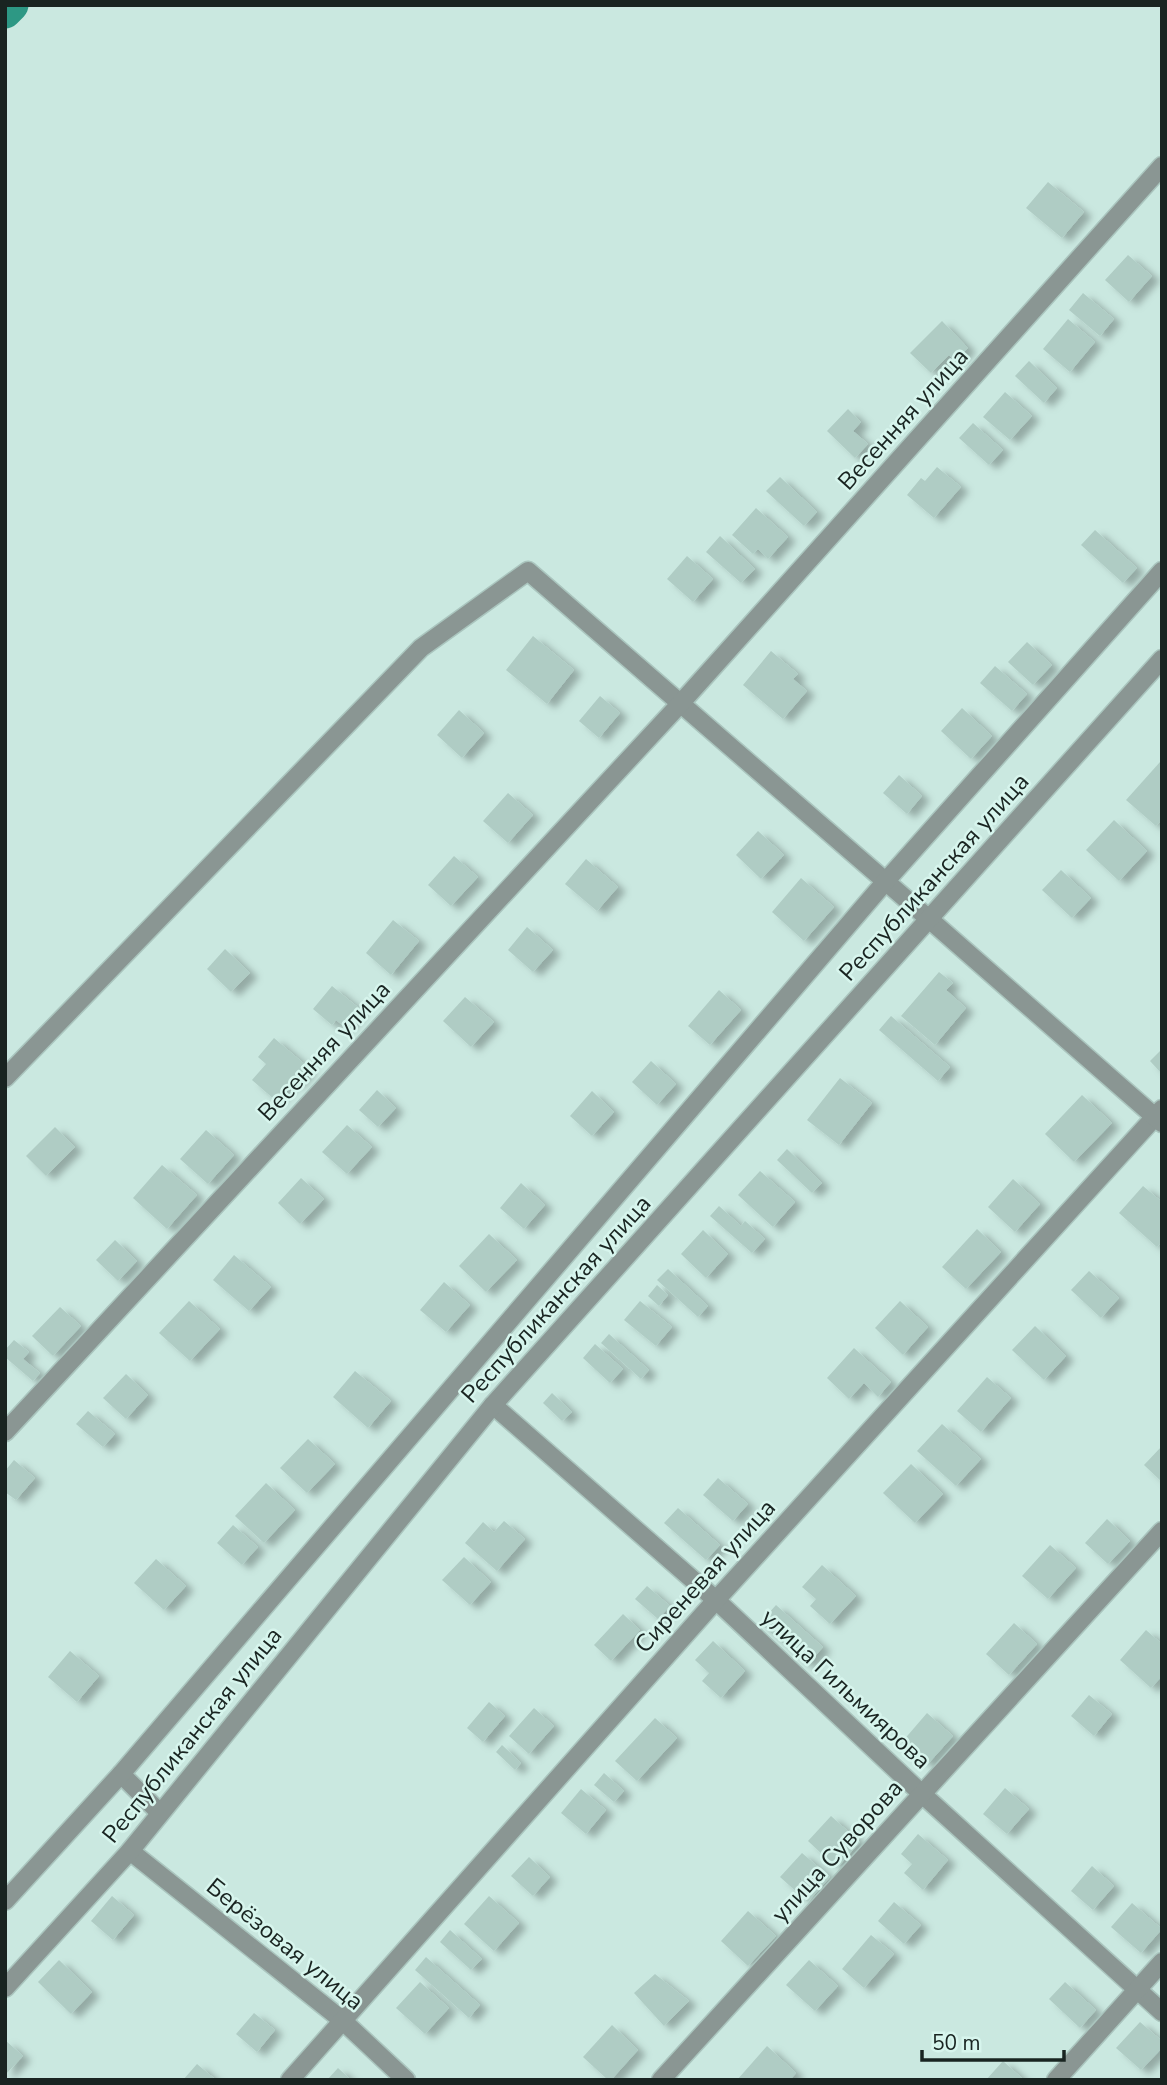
<svg xmlns="http://www.w3.org/2000/svg" width="1167" height="2085" viewBox="0 0 1167 2085" font-family="'Nunito Sans',sans-serif">
  <defs>
    <filter id="shadow"><feDropShadow dx="8" dy="4.5" stdDeviation="3.5" flood-color="#0004"/></filter>
  </defs>
  <rect width="100%" height="100%" fill="#cae8e0"/>
  <g fill="none" stroke-linecap="round" stroke-linejoin="round">
    <path stroke="#2d9884" stroke-width="33" d="M 5,12 L 12,5"/>
  </g>
  <g fill="#afccc4" filter="url(#shadow)">
    <path d="M 1048,182 L 1084,212 L 1062,238 L 1026,208 Z"/>
    <path d="M 1128,255 L 1152,276 L 1129,302 L 1105,280 Z"/>
    <path d="M 1083,293 L 1114,319 L 1100,336 L 1069,310 Z"/>
    <path d="M 1068,319 L 1095,342 L 1070,372 L 1043,349 Z"/>
    <path d="M 942,321 L 968,348 L 955,361 L 949,355 L 931,373 L 910,353 Z"/>
    <path d="M 1029,361 L 1057,388 L 1044,403 L 1015,376 Z"/>
    <path d="M 1005,392 L 1032,416 L 1010,440 L 983,417 Z"/>
    <path d="M 848,409 L 861,422 L 853,431 L 868,444 L 855,458 L 827,431 Z"/>
    <path d="M 973,423 L 1003,450 L 989,465 L 959,438 Z"/>
    <path d="M 937,467 L 961,487 L 934,518 L 907,495 L 921,478 L 925,481 Z"/>
    <path d="M 780,477 L 817,512 L 804,526 L 766,491 Z"/>
    <path d="M 756,508 L 788,537 L 768,559 L 758,549 L 753,554 L 732,535 Z"/>
    <path d="M 1095,530 L 1137,568 L 1123,583 L 1081,545 Z"/>
    <path d="M 720,536 L 755,569 L 741,583 L 706,552 Z"/>
    <path d="M 687,556 L 713,579 L 693,602 L 667,579 Z"/>
    <path d="M 533,636 L 574,670 L 547,704 L 506,670 Z"/>
    <path d="M 1027,642 L 1052,665 L 1033,685 L 1008,662 Z"/>
    <path d="M 771,651 L 798,674 L 793,679 L 807,691 L 783,719 L 743,685 Z"/>
    <path d="M 995,666 L 1027,694 L 1012,711 L 980,683 Z"/>
    <path d="M 600,696 L 620,713 L 599,738 L 579,721 Z"/>
    <path d="M 962,708 L 992,736 L 971,759 L 941,731 Z"/>
    <path d="M 459,710 L 484,733 L 462,758 L 437,735 Z"/>
    <path d="M 1160,762 L 1162,763 L 1162,820 L 1156,826 L 1126,800 Z"/>
    <path d="M 899,775 L 922,796 L 907,814 L 883,793 Z"/>
    <path d="M 508,793 L 533,815 L 508,843 L 483,821 Z"/>
    <path d="M 1114,820 L 1147,851 L 1119,881 L 1086,850 Z"/>
    <path d="M 758,831 L 784,855 L 761,879 L 736,855 Z"/>
    <path d="M 454,856 L 478,877 L 451,906 L 428,885 Z"/>
    <path d="M 586,859 L 618,887 L 597,911 L 565,884 Z"/>
    <path d="M 1061,870 L 1091,898 L 1072,918 L 1042,890 Z"/>
    <path d="M 801,878 L 834,907 L 804,941 L 772,912 Z"/>
    <path d="M 393,920 L 419,941 L 391,975 L 366,953 Z"/>
    <path d="M 527,927 L 553,950 L 533,972 L 508,950 Z"/>
    <path d="M 225,949 L 250,973 L 231,992 L 207,969 Z"/>
    <path d="M 939,972 L 953,983 L 946,990 L 966,1008 L 935,1045 L 901,1016 Z"/>
    <path d="M 332,986 L 360,1009 L 345,1027 L 336,1020 L 332,1025 L 313,1009 Z"/>
    <path d="M 719,990 L 741,1010 L 710,1045 L 688,1026 Z"/>
    <path d="M 465,997 L 494,1022 L 471,1047 L 443,1021 Z"/>
    <path d="M 891,1016 L 950,1067 L 938,1081 L 879,1030 Z"/>
    <path d="M 274,1038 L 309,1068 L 295,1084 L 291,1081 L 275,1100 L 252,1080 L 266,1064 L 258,1057 Z"/>
    <path d="M 1162,1049 L 1162,1074 L 1150,1061 Z"/>
    <path d="M 651,1061 L 676,1084 L 657,1105 L 632,1082 Z"/>
    <path d="M 840,1078 L 872,1103 L 839,1145 L 807,1120 Z"/>
    <path d="M 377,1090 L 396,1108 L 378,1127 L 359,1110 Z"/>
    <path d="M 592,1091 L 614,1112 L 592,1136 L 570,1116 Z"/>
    <path d="M 1082,1095 L 1112,1123 L 1074,1162 L 1045,1134 Z"/>
    <path d="M 347,1125 L 372,1147 L 347,1174 L 322,1152 Z"/>
    <path d="M 55,1127 L 75,1147 L 46,1176 L 26,1156 Z"/>
    <path d="M 206,1130 L 234,1155 L 208,1184 L 180,1159 Z"/>
    <path d="M 787,1149 L 822,1183 L 812,1193 L 777,1160 Z"/>
    <path d="M 162,1165 L 197,1195 L 167,1229 L 133,1198 Z"/>
    <path d="M 760,1171 L 795,1202 L 773,1227 L 738,1195 Z"/>
    <path d="M 301,1178 L 324,1199 L 300,1224 L 278,1203 Z"/>
    <path d="M 1013,1179 L 1040,1204 L 1015,1232 L 988,1207 Z"/>
    <path d="M 521,1183 L 545,1205 L 524,1229 L 500,1208 Z"/>
    <path d="M 1143,1186 L 1162,1202 L 1162,1241 L 1157,1247 L 1119,1213 Z"/>
    <path d="M 719,1206 L 741,1226 L 745,1221 L 765,1239 L 752,1253 L 710,1216 Z"/>
    <path d="M 977,1229 L 1001,1252 L 966,1289 L 942,1267 Z"/>
    <path d="M 703,1230 L 728,1254 L 706,1278 L 681,1254 Z"/>
    <path d="M 489,1234 L 517,1260 L 486,1292 L 459,1266 Z"/>
    <path d="M 115,1240 L 137,1261 L 118,1281 L 96,1260 Z"/>
    <path d="M 234,1255 L 271,1287 L 249,1311 L 213,1280 Z"/>
    <path d="M 668,1269 L 708,1306 L 698,1317 L 657,1280 Z"/>
    <path d="M 1089,1271 L 1119,1298 L 1101,1318 L 1071,1290 Z"/>
    <path d="M 444,1282 L 470,1305 L 446,1332 L 420,1310 Z"/>
    <path d="M 657,1285 L 668,1295 L 659,1306 L 648,1296 Z"/>
    <path d="M 189,1301 L 220,1329 L 190,1361 L 159,1333 Z"/>
    <path d="M 640,1301 L 672,1327 L 656,1346 L 624,1320 Z"/>
    <path d="M 900,1301 L 928,1327 L 903,1355 L 875,1328 Z"/>
    <path d="M 60,1307 L 81,1326 L 53,1356 L 32,1336 Z"/>
    <path d="M 1035,1326 L 1066,1356 L 1044,1380 L 1012,1350 Z"/>
    <path d="M 609,1334 L 649,1370 L 641,1379 L 601,1343 Z"/>
    <path d="M 14,1340 L 29,1352 L 23,1359 L 40,1373 L 33,1381 L 5,1357 L 5,1350 Z"/>
    <path d="M 595,1344 L 623,1369 L 610,1383 L 583,1358 Z"/>
    <path d="M 854,1348 L 891,1382 L 878,1397 L 864,1383 L 849,1399 L 827,1378 Z"/>
    <path d="M 355,1371 L 391,1401 L 368,1428 L 333,1397 Z"/>
    <path d="M 126,1374 L 148,1395 L 126,1419 L 103,1398 Z"/>
    <path d="M 987,1377 L 1011,1398 L 981,1432 L 957,1411 Z"/>
    <path d="M 552,1393 L 572,1412 L 562,1421 L 543,1403 Z"/>
    <path d="M 88,1411 L 115,1434 L 103,1447 L 76,1424 Z"/>
    <path d="M 942,1424 L 981,1459 L 956,1486 L 917,1451 Z"/>
    <path d="M 308,1439 L 335,1464 L 307,1493 L 280,1468 Z"/>
    <path d="M 1162,1446 L 1162,1482 L 1144,1465 Z"/>
    <path d="M 14,1460 L 35,1478 L 16,1500 L 5,1492 L 5,1471 Z"/>
    <path d="M 911,1464 L 943,1494 L 915,1523 L 883,1493 Z"/>
    <path d="M 718,1478 L 748,1504 L 733,1521 L 703,1495 Z"/>
    <path d="M 266,1483 L 295,1510 L 264,1543 L 235,1516 Z"/>
    <path d="M 678,1508 L 720,1545 L 706,1560 L 664,1523 Z"/>
    <path d="M 1107,1519 L 1130,1541 L 1108,1564 L 1085,1543 Z"/>
    <path d="M 504,1521 L 525,1539 L 497,1571 L 465,1543 L 483,1522 L 494,1532 Z"/>
    <path d="M 233,1525 L 258,1547 L 242,1565 L 217,1543 Z"/>
    <path d="M 1050,1545 L 1076,1568 L 1048,1599 L 1022,1576 Z"/>
    <path d="M 464,1557 L 491,1582 L 470,1605 L 442,1580 Z"/>
    <path d="M 156,1559 L 186,1586 L 164,1610 L 134,1583 Z"/>
    <path d="M 822,1565 L 856,1596 L 830,1624 L 810,1606 L 816,1599 L 802,1587 Z"/>
    <path d="M 647,1586 L 670,1606 L 658,1619 L 635,1599 Z"/>
    <path d="M 776,1605 L 823,1647 L 807,1665 L 760,1623 Z"/>
    <path d="M 623,1614 L 640,1630 L 611,1661 L 594,1645 Z"/>
    <path d="M 1014,1623 L 1037,1644 L 1009,1675 L 986,1654 Z"/>
    <path d="M 1146,1630 L 1162,1644 L 1162,1676 L 1151,1688 L 1120,1660 Z"/>
    <path d="M 713,1641 L 745,1671 L 721,1698 L 702,1681 L 709,1673 L 695,1660 Z"/>
    <path d="M 70,1651 L 99,1676 L 77,1702 L 48,1677 Z"/>
    <path d="M 1089,1695 L 1112,1714 L 1094,1736 L 1071,1716 Z"/>
    <path d="M 489,1702 L 505,1716 L 483,1742 L 467,1728 Z"/>
    <path d="M 534,1708 L 554,1726 L 529,1754 L 509,1736 Z"/>
    <path d="M 927,1713 L 953,1736 L 927,1765 L 902,1742 Z"/>
    <path d="M 655,1718 L 677,1738 L 637,1781 L 615,1761 Z"/>
    <path d="M 502,1745 L 521,1763 L 515,1770 L 496,1752 Z"/>
    <path d="M 604,1773 L 624,1791 L 614,1802 L 594,1785 Z"/>
    <path d="M 1005,1788 L 1029,1809 L 1007,1834 L 983,1814 Z"/>
    <path d="M 581,1789 L 606,1810 L 586,1834 L 561,1813 Z"/>
    <path d="M 831,1816 L 860,1842 L 837,1868 L 808,1841 Z"/>
    <path d="M 918,1834 L 948,1860 L 923,1890 L 904,1873 L 912,1864 L 901,1854 Z"/>
    <path d="M 802,1853 L 830,1877 L 808,1902 L 780,1877 Z"/>
    <path d="M 529,1857 L 550,1877 L 533,1896 L 511,1876 Z"/>
    <path d="M 1092,1866 L 1114,1886 L 1093,1910 L 1071,1891 Z"/>
    <path d="M 112,1896 L 134,1915 L 113,1940 L 91,1921 Z"/>
    <path d="M 489,1896 L 519,1923 L 494,1951 L 464,1924 Z"/>
    <path d="M 894,1902 L 921,1925 L 904,1944 L 878,1921 Z"/>
    <path d="M 1132,1903 L 1162,1929 L 1141,1953 L 1111,1927 Z"/>
    <path d="M 748,1911 L 776,1936 L 748,1966 L 721,1941 Z"/>
    <path d="M 450,1930 L 482,1959 L 471,1970 L 440,1942 Z"/>
    <path d="M 871,1935 L 894,1954 L 864,1988 L 842,1969 Z"/>
    <path d="M 426,1957 L 480,2005 L 469,2018 L 415,1970 Z"/>
    <path d="M 59,1960 L 92,1992 L 71,2014 L 38,1982 Z"/>
    <path d="M 809,1960 L 838,1986 L 815,2011 L 786,1985 Z"/>
    <path d="M 655,1974 L 689,2001 L 664,2026 L 634,1993 Z"/>
    <path d="M 420,1982 L 449,2008 L 425,2034 L 396,2008 Z"/>
    <path d="M 1065,1982 L 1096,2010 L 1080,2028 L 1049,1999 Z"/>
    <path d="M 254,2013 L 275,2030 L 257,2052 L 236,2034 Z"/>
    <path d="M 1140,2022 L 1162,2041 L 1162,2048 L 1141,2070 L 1116,2048 Z"/>
    <path d="M 612,2025 L 638,2050 L 611,2080 L 608,2080 L 583,2057 Z"/>
    <path d="M 5,2040 L 23,2056 L 5,2075 Z"/>
    <path d="M 767,2046 L 796,2073 L 790,2080 L 737,2080 Z"/>
    <path d="M 1003,2061 L 1024,2080 L 986,2080 Z"/>
    <path d="M 197,2064 L 216,2080 L 183,2080 Z"/>
    <path d="M 338,2068 L 351,2080 L 327,2080 Z"/>
  </g>
  <g fill="none" stroke-linecap="round" stroke-linejoin="round">
    <g stroke="#aac5be" stroke-width="21">
      <g id="minor">
        <path d="M 5,1078 L 421,648 L 528,571 L 929,919"/>
        <path d="M 493,1405 L 716,1600 L 922,1794 L 1162,2012"/>
        <path d="M 5,1432 L 680,704 L 1162,166"/>
        <path d="M 121,1774 L 160,1813"/>
        <path d="M 130,1851 L 342,2020 L 406,2080"/>
        <path d="M 290,2080 L 716,1600 L 1162,1109"/>
        <path d="M 661,2080 L 1162,1531"/>
        <path d="M 1056,2080 L 1162,1962"/>
      </g>
    </g>
    <g stroke="#aac5be" stroke-width="21">
      <g id="tertiary">
        <path d="M 929,919 L 1162,1123"/>
        <path d="M 5,1901 L 121,1774 L 885,882 L 1162,571"/>
        <path d="M 5,1988 L 130,1851 L 493,1405 L 1162,659"/>
      </g>
    </g>
    <use href="#minor" stroke="#8a9693" stroke-width="18"/>
    <use href="#tertiary" stroke="#8a9693" stroke-width="18"/>
  </g>
  <g text-anchor="middle" stroke-width="5" stroke-linejoin="round" paint-order="stroke">
    <g font-size="24" fill="#192421" stroke="#d7f5ed">
      <text transform="translate(903 419) rotate(-48)" y="8">Весенняя улица</text>
      <text transform="translate(934 877) rotate(-48)" y="8">Республиканская улица</text>
      <text transform="translate(324 1051) rotate(-47)" y="8">Весенняя улица</text>
      <text transform="translate(556 1299) rotate(-48)" y="8">Республиканская улица</text>
      <text transform="translate(705 1576) rotate(-48)" y="8">Сиреневая улица</text>
      <text transform="translate(846 1689) rotate(43)" y="8">улица Гильмиярова</text>
      <text transform="translate(192 1735) rotate(-51)" y="8">Республиканская улица</text>
      <text transform="translate(837 1851) rotate(-48)" y="8">улица Суворова</text>
      <text transform="translate(285 1944) rotate(39)" y="8">Берёзовая улица</text>
    </g>
  </g>
  <rect width="1167" height="2085" fill="none" stroke="#192421" stroke-width="14"/>
  <path d="M922 2050v10h142v-10" fill="none" stroke="#192421" stroke-width="3.5"/>
  <text x="932" y="2050" font-size="21" fill="#192421" stroke="#d7f5ed" stroke-width="5" paint-order="stroke">50 m</text>
</svg>
